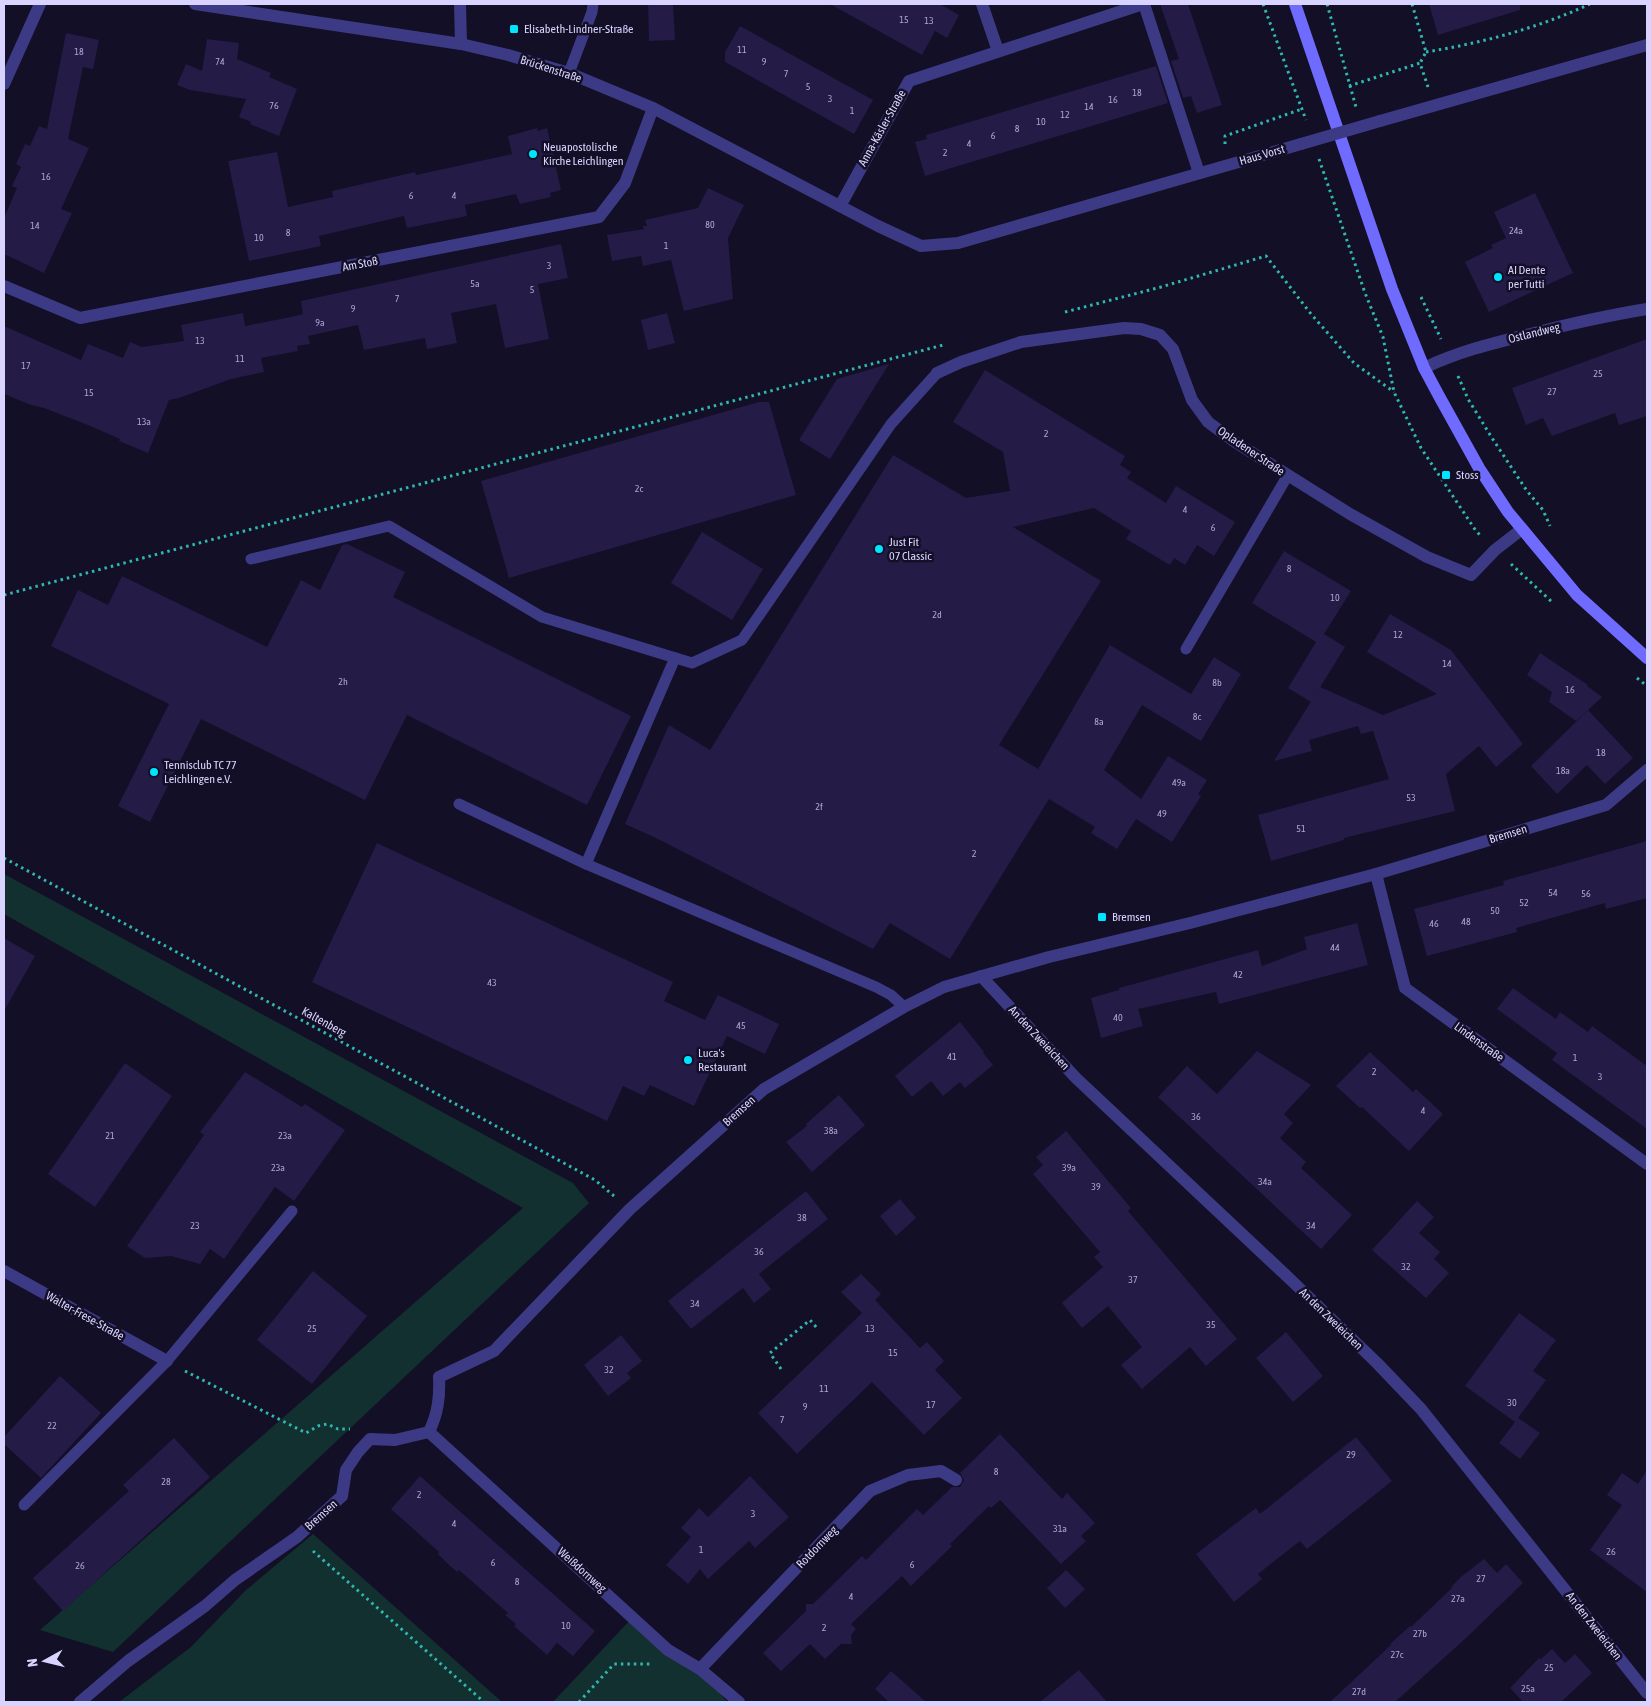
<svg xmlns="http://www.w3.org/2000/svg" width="1651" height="1706" viewBox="0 0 1651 1706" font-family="'Asap Condensed',sans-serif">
  <rect width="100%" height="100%" fill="#130f26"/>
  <g fill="#12302f">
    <path d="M 4,874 L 573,1183 L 589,1203 L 113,1652 L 40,1630 L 523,1208 L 4,914 Z"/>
    <path d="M 313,1534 L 502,1702 L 119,1702 L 191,1647 L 246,1590 Z"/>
    <path d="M 633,1617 L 700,1669 L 727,1702 L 553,1702 Z"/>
  </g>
  <g fill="#241b47">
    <path d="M 648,4 L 673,4 L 675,40 L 649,41 Z"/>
    <path d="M 830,4 L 940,4 L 959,15 L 947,38 L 935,31 L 922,55 Z"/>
    <path d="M 1160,4 L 1188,4 L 1222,105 L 1197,113 L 1191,96 L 1183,98 L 1171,61 L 1179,59 Z"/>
    <path d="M 1429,4 L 1520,4 L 1520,10 L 1438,35 Z"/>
    <path d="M 740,26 L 873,100 L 854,134 L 725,62 L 725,52 Z"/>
    <path d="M 66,33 L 99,40 L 93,69 L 83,67 L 68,139 L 89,148 L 61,209 L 72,213 L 44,273 L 4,254 L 4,218 L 17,188 L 12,186 L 21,167 L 16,164 L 25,144 L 30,146 L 39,126 L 47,129 Z"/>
    <path d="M 207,39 L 239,43 L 237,59 L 271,73 L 269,77 L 297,89 L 279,136 L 250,124 L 251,122 L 239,117 L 246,99 L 190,90 L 177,85 L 186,64 L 202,71 Z"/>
    <path d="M 1156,66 L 1168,103 L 925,176 L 915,142 L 927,139 L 926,135 Z"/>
    <path d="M 537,128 L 538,131 L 547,128 L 561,190 L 550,193 L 551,197 L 520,204 L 516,194 L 465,205 L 467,216 L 407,228 L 404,216 L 319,236 L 321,246 L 249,261 L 228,161 L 277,152 L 288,207 L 333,197 L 332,191 L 415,172 L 416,175 L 512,154 L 508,136 Z"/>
    <path d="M 708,188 L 744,205 L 728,238 L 733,299 L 684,311 L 671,260 L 643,266 L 641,256 L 612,261 L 607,235 L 644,229 L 643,226 L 647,226 L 645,220 L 698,208 Z"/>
    <path d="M 1535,193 L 1573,273 L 1489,312 L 1465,262 L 1493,248 L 1491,245 L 1506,238 L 1494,212 Z"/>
    <path d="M 561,244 L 568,278 L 538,284 L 549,339 L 505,348 L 496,304 L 451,313 L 457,343 L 427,349 L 425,338 L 364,350 L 358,325 L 308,336 L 310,344 L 297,346 L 298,351 L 261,358 L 264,372 L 231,379 L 179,398 L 169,400 L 148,453 L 119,441 L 120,439 L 88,425 L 44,408 L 31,405 L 4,394 L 4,326 L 81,360 L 88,344 L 123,358 L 130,342 L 142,347 L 184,341 L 181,325 L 243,313 L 245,326 L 291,317 L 303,314 L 301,301 Z"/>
    <path d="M 667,313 L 675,343 L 648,350 L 641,320 Z"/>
    <path d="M 1647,339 L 1647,416 L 1619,425 L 1615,413 L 1552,436 L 1543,418 L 1526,425 L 1512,388 Z"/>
    <path d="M 889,364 L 830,459 L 799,440 L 837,379 Z"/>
    <path d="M 985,370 L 1125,456 L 1120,465 L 1131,472 L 1127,478 L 1166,503 L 1176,486 L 1235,522 L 1214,556 L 1197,545 L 1185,565 L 1174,558 L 1170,565 L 1126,539 L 1131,531 L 1094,508 L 1013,527 L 1101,581 L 999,745 L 1038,769 L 1110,645 L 1191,694 L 1214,657 L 1241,674 L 1201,741 L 1142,705 L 1104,770 L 1141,799 L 1168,756 L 1207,780 L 1198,794 L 1201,796 L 1172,842 L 1136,819 L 1117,849 L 1091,833 L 1095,827 L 1049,799 L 950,959 L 890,923 L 873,949 L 656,838 L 625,824 L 669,725 L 710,750 L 893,455 L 966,498 L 1010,491 L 1003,452 L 953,422 Z"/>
    <path d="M 759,402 L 769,402 L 796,495 L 509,578 L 481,481 Z"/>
    <path d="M 702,532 L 763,569 L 732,620 L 671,583 Z"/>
    <path d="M 347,544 L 405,572 L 393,597 L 631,716 L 587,805 L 407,715 L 365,800 L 201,719 L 150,822 L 118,806 L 169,704 L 51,646 L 78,590 L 108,605 L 122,576 L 267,647 L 301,580 L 320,590 L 342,545 Z"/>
    <path d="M 1284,551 L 1351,591 L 1324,634 L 1345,647 L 1311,702 L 1288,688 L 1316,642 L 1252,603 Z"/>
    <path d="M 1390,614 L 1451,650 L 1523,744 L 1496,767 L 1479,746 L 1446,774 L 1455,811 L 1344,838 L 1344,840 L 1271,861 L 1258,815 L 1389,779 L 1373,731 L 1361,734 L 1358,726 L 1309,740 L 1312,751 L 1274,761 L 1320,687 L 1383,715 L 1437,694 L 1367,652 Z"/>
    <path d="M 1540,653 L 1588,685 L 1587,686 L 1602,697 L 1576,721 L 1549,702 L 1552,692 L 1527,675 Z"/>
    <path d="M 1588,710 L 1633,758 L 1605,784 L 1587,765 L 1557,794 L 1531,766 Z"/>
    <path d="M 1647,841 L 1647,898 L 1606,909 L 1605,903 L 1516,928 L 1517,932 L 1427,956 L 1414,909 L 1504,885 L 1503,881 Z"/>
    <path d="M 377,843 L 673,982 L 664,1001 L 705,1020 L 718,995 L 779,1024 L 765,1054 L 727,1036 L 694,1106 L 650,1085 L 644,1096 L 623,1086 L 607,1121 L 312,982 Z"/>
    <path d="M 1357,923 L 1368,965 L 1219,1004 L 1216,992 L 1138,1009 L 1143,1026 L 1101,1038 L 1091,998 L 1119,990 L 1119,988 L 1258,950 L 1262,966 L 1307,949 L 1304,937 Z"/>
    <path d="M 4,938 L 35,956 L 4,1011 Z"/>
    <path d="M 1513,988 L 1556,1019 L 1560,1012 L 1588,1032 L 1592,1026 L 1647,1066 L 1647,1129 L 1552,1060 L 1557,1053 L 1497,1009 Z"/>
    <path d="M 960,1022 L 984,1052 L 983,1053 L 993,1065 L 965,1088 L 960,1082 L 943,1096 L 931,1081 L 912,1097 L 895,1076 Z"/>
    <path d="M 1257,1051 L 1311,1085 L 1284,1114 L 1293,1123 L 1280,1138 L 1306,1162 L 1301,1168 L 1352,1215 L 1321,1249 L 1158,1097 L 1187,1066 L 1217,1094 Z"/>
    <path d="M 1370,1052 L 1413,1092 L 1416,1089 L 1443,1114 L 1409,1151 L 1362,1107 L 1360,1108 L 1336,1086 Z"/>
    <path d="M 125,1063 L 172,1096 L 95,1207 L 48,1174 Z"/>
    <path d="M 245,1072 L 302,1107 L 305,1104 L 345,1130 L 294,1201 L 275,1187 L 224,1259 L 210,1249 L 200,1264 L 171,1256 L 145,1258 L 127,1246 L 204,1135 L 200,1132 Z"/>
    <path d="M 839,1095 L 865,1125 L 812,1172 L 786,1142 L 807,1126 L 806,1124 Z"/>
    <path d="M 1066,1131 L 1131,1208 L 1128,1211 L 1237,1339 L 1206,1366 L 1190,1347 L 1142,1389 L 1121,1365 L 1142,1347 L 1108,1306 L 1082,1328 L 1062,1303 L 1103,1267 L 1094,1257 L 1100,1252 L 1033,1174 L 1043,1165 L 1036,1157 Z"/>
    <path d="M 806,1191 L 828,1219 L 759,1274 L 771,1289 L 754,1303 L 743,1288 L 691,1329 L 668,1301 Z"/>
    <path d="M 900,1199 L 916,1218 L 896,1236 L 880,1216 Z"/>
    <path d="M 1417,1201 L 1434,1217 L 1419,1233 L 1440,1252 L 1434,1259 L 1449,1273 L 1426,1298 L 1372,1250 Z"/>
    <path d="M 313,1271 L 367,1316 L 312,1384 L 257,1340 Z"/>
    <path d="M 861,1274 L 881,1294 L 866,1309 L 875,1300 L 920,1348 L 927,1342 L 944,1361 L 935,1370 L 962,1398 L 924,1435 L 872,1382 L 797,1454 L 758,1413 L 862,1313 L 841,1292 Z"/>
    <path d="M 1519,1313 L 1556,1340 L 1533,1371 L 1546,1380 L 1518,1418 L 1540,1433 L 1520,1459 L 1499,1443 L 1515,1422 L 1465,1386 Z"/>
    <path d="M 1286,1332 L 1323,1376 L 1293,1402 L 1256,1358 Z"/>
    <path d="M 621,1335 L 642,1361 L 627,1373 L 631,1378 L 608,1396 L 584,1365 Z"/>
    <path d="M 60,1376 L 101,1413 L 41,1478 L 4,1444 L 4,1437 Z"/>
    <path d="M 1000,1434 L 1062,1499 L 1067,1493 L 1095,1523 L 1081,1536 L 1086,1541 L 1061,1564 L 1000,1500 L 991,1508 L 989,1506 L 950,1544 L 952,1546 L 911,1586 L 902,1576 L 851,1624 L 856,1629 L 851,1635 L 852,1644 L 841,1644 L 825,1659 L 810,1644 L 781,1671 L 763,1653 L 806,1611 L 806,1604 L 813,1604 L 862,1556 L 866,1560 L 917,1509 L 923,1515 L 952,1487 L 960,1487 L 964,1480 L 960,1473 Z"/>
    <path d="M 1356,1437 L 1392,1481 L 1307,1549 L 1300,1541 L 1258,1574 L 1262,1579 L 1234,1602 L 1196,1554 L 1256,1508 L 1260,1514 Z"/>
    <path d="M 174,1438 L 210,1477 L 63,1611 L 33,1578 L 129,1491 L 123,1485 Z"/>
    <path d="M 1647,1470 L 1647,1592 L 1590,1550 L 1622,1505 L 1607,1495 L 1622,1473 L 1638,1484 Z"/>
    <path d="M 420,1476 L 595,1631 L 573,1656 L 557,1643 L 547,1655 L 514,1626 L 516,1624 L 505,1615 L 508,1613 L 459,1570 L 457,1572 L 447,1563 L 438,1554 L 439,1552 L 391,1509 Z"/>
    <path d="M 750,1476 L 789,1517 L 755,1548 L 749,1541 L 708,1579 L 700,1569 L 688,1584 L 666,1565 L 691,1537 L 681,1528 L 699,1508 L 708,1517 Z"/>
    <path d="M 1484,1559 L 1497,1573 L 1506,1564 L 1523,1583 L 1466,1638 L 1395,1702 L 1330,1702 L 1391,1645 L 1390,1644 L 1410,1626 L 1411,1627 L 1452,1588 L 1451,1587 L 1461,1577 Z"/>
    <path d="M 1066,1570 L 1085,1589 L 1065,1608 L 1047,1588 Z"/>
    <path d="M 1552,1649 L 1565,1663 L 1575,1654 L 1592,1673 L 1561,1702 L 1523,1702 L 1510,1688 L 1539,1658 L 1541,1659 Z"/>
    <path d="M 1079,1670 L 1107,1702 L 1040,1702 Z"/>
    <path d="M 891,1671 L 926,1702 L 889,1702 L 875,1689 Z"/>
  </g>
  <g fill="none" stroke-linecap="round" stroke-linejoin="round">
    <g stroke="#2fb8b0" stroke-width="3" stroke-dasharray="2.5 4" stroke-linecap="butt">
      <path d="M 1263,4 L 1306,120"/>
      <path d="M 1327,4 L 1356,107"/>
      <path d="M 1412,4 L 1426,52 L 1420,63"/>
      <path d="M 1426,52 C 1482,43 1538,28 1590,4"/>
      <path d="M 1349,86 L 1420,63 L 1428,87"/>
      <path d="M 1225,144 L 1225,136 L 1302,109"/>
      <path d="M 1319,159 L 1365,293 L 1383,337 L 1394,392 L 1421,448 L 1476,531 L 1481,536"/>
      <path d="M 1421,297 L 1441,339"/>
      <path d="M 1065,312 L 1161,287 L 1266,256 L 1311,314 L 1354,363 L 1394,392"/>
      <path d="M 1458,376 L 1468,399 L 1492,438 L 1527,491 L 1543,510 L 1550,526"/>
      <path d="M 1511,564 L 1552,602"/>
      <path d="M 4,595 L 943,345"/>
      <path d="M 1637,678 L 1647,686"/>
      <path d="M 4,858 L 595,1180 L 614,1196"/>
      <path d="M 781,1369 L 770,1353 L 810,1320 L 817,1328"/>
      <path d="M 185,1371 L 306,1433 L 318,1426 L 327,1424 L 338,1429 L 350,1429"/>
      <path d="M 313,1551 L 484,1702"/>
      <path d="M 579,1702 L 614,1664 L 651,1664"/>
    </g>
    <g stroke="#3d3a85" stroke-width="11">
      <path d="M 569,73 L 592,12 L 593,4"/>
      <path d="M 251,559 L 389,526 L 542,617 L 692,663 L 742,640 L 891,424 L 937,373"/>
      <path d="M 1186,649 L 1288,475"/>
      <path d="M 459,804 L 586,864 L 876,987 L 891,995 L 904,1007"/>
      <path d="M 586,864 L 675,658"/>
      <path d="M 24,1505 L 167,1361 L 292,1211"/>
    </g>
    <g stroke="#3d3a85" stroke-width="12">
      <path d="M 195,4 L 461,44 L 508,55 L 569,73 L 653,108 L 878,226 L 921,246 L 958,243 L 1301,144"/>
      <path d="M 460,4 L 461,44"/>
      <path d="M 982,4 L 998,51"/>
      <path d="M 1144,4 L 1199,173"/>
      <path d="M 4,84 L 40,4"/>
      <path d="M 1380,121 L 1647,45"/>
      <path d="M 840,206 L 909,81 L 1143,4"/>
      <path d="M 4,286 L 80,318 L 599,217 L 625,183 L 653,108"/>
      <path d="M 1424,368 C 1462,350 1498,342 1538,332 C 1574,323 1610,315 1647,309"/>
      <path d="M 937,373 L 961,362 L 1021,342 L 1124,328 L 1141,329 L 1160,335 L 1173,349 L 1192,400 L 1208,422 L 1235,442 L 1350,514 L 1427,557 L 1471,575 L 1495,550 L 1522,529"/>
      <path d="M 1376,874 L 1405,988 L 1647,1164"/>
      <path d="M 981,976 L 1076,1078 L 1292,1281 L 1377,1363 L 1421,1409 L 1647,1693"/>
      <path d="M 4,1271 L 167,1361"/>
      <path d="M 429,1432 L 668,1650 L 700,1669 L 739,1702"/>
      <path d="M 700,1669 L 870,1491 L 908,1475 L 941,1471 L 956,1480"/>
      <path d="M 80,1702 L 128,1661 L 205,1606 L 235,1580 L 297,1537 L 342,1496 L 346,1470 L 358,1452 L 370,1439 L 395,1440 L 429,1432 C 438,1413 440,1397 439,1377 L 494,1351 L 630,1209 L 764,1089 L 904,1007 L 944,987 L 1049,957 L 1190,923 L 1376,874 L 1606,805 L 1647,770"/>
    </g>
    <path stroke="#6f6bff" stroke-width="12" d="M 1295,4 L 1392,289 L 1424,368 L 1439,396 L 1479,468 L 1508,512 L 1577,595 L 1647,658"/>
    <path stroke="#3d3a85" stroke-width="12" d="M 1301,144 L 1380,121"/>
  </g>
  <g fill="#00e5ff" stroke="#130f26" stroke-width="2">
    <rect x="509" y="24" width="10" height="10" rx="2.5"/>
    <circle cx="533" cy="154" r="5"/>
    <circle cx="1498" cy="277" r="5"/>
    <rect x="1441" y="470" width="10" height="10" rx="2.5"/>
    <circle cx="879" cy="549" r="5"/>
    <circle cx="154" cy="772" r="5"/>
    <rect x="1097" y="912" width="10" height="10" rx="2.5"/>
    <circle cx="688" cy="1060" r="5"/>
  </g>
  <g text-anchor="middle" stroke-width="5" stroke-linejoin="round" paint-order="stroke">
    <g font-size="10" fill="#aca6d1">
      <text x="904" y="23">15</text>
      <text x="929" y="24">13</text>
      <text x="742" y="53">11</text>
      <text x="79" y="55">18</text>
      <text x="220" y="65">74</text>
      <text x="764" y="65">9</text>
      <text x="786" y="77">7</text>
      <text x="808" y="90">5</text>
      <text x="1137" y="96">18</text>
      <text x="830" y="102">3</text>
      <text x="1113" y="103">16</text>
      <text x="274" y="109">76</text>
      <text x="1089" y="110">14</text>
      <text x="852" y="114">1</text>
      <text x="1065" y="118">12</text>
      <text x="1041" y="125">10</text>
      <text x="1017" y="132">8</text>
      <text x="993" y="139">6</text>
      <text x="969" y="147">4</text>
      <text x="945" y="156">2</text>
      <text x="46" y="180">16</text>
      <text x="411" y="199">6</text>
      <text x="454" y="199">4</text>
      <text x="710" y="228">80</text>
      <text x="35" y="229">14</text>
      <text x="1516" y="234">24a</text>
      <text x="288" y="236">8</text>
      <text x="259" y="241">10</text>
      <text x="666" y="249">1</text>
      <text x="549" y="269">3</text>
      <text x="475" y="287">5a</text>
      <text x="532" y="293">5</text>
      <text x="397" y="302">7</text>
      <text x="353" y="312">9</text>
      <text x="320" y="326">9a</text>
      <text x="200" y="344">13</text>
      <text x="240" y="362">11</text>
      <text x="26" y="369">17</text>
      <text x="1598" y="377">25</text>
      <text x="1552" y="395">27</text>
      <text x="89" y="396">15</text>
      <text x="144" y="425">13a</text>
      <text x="1046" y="437">2</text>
      <text x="639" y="492">2c</text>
      <text x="1185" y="513">4</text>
      <text x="1213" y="531">6</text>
      <text x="1289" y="572">8</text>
      <text x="1335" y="601">10</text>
      <text x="937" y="618">2d</text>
      <text x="1398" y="638">12</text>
      <text x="1447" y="667">14</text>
      <text x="343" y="685">2h</text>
      <text x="1217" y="686">8b</text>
      <text x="1570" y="693">16</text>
      <text x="1197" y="720">8c</text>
      <text x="1099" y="725">8a</text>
      <text x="1601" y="756">18</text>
      <text x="1563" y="774">18a</text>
      <text x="1179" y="786">49a</text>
      <text x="1411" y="801">53</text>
      <text x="819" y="810">2f</text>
      <text x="1162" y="817">49</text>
      <text x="1301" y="832">51</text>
      <text x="974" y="857">2</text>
      <text x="1553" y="896">54</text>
      <text x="1586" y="897">56</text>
      <text x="1524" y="906">52</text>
      <text x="1495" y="914">50</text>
      <text x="1466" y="925">48</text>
      <text x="1434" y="927">46</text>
      <text x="1335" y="951">44</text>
      <text x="1238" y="978">42</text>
      <text x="492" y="986">43</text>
      <text x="1118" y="1021">40</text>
      <text x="741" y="1029">45</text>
      <text x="952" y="1060">41</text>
      <text x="1575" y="1061">1</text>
      <text x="1374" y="1075">2</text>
      <text x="1600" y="1080">3</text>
      <text x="1423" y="1114">4</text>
      <text x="1196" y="1120">36</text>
      <text x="831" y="1134">38a</text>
      <text x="110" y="1139">21</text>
      <text x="285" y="1139">23a</text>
      <text x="278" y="1171">23a</text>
      <text x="1069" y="1171">39a</text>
      <text x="1265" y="1185">34a</text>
      <text x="1096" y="1190">39</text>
      <text x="802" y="1221">38</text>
      <text x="195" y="1229">23</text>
      <text x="1311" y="1229">34</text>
      <text x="759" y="1255">36</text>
      <text x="1406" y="1270">32</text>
      <text x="1133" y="1283">37</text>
      <text x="695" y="1307">34</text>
      <text x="1211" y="1328">35</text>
      <text x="312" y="1332">25</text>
      <text x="870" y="1332">13</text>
      <text x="893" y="1356">15</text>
      <text x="609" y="1373">32</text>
      <text x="824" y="1392">11</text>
      <text x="1512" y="1406">30</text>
      <text x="931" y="1408">17</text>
      <text x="805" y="1410">9</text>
      <text x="782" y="1423">7</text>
      <text x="52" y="1429">22</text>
      <text x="1351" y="1458">29</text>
      <text x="996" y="1475">8</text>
      <text x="166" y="1485">28</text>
      <text x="419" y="1498">2</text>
      <text x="753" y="1517">3</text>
      <text x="454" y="1527">4</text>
      <text x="1060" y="1532">31a</text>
      <text x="701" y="1553">1</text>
      <text x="1611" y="1555">26</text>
      <text x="493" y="1566">6</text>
      <text x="912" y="1568">6</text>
      <text x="80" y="1569">26</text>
      <text x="1481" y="1582">27</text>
      <text x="517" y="1585">8</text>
      <text x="851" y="1600">4</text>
      <text x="1458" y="1602">27a</text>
      <text x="566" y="1629">10</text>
      <text x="824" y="1631">2</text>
      <text x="1420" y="1637">27b</text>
      <text x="1397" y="1658">27c</text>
      <text x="1549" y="1671">25</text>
      <text x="1528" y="1692">25a</text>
      <text x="1359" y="1695">27d</text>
    </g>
    <g font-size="12" fill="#d9d4ff" stroke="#130f26" text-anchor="start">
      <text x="524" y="33">Elisabeth-Lindner-Straße</text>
      <text x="543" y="151">Neuapostolische<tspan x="543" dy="14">Kirche Leichlingen</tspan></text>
      <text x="1508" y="274">AI Dente<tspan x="1508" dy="14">per Tutti</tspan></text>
      <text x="1456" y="479">Stoss</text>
      <text x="889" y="546">Just Fit<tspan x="889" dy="14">07 Classic</tspan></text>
      <text x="164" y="769">Tennisclub TC 77<tspan x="164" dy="14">Leichlingen e.V.</tspan></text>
      <text x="1112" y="921">Bremsen</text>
      <text x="698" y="1057">Luca's<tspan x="698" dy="14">Restaurant</tspan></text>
    </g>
    <g font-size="12" fill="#d9d4ff" stroke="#130f26">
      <text transform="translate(551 69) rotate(18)" y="4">Brückenstraße</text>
      <text transform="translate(882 128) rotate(-61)" y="4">Anna-Käsler-Straße</text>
      <text transform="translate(1262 155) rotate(-16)" y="4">Haus Vorst</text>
      <text transform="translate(360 264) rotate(-11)" y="4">Am Stoß</text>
      <text transform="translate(1534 333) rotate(-14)" y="4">Ostlandweg</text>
      <text transform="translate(1251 451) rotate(34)" y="4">Opladener Straße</text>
      <text transform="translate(1508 834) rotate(-17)" y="4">Bremsen</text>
      <text transform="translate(324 1022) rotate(29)" y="4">Kaltenberg</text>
      <text transform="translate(1039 1038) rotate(47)" y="4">An den Zweieichen</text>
      <text transform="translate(1479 1042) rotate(36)" y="4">Lindenstraße</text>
      <text transform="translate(739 1111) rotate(-42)" y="4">Bremsen</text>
      <text transform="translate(85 1316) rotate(29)" y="4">Walter-Frese-Straße</text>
      <text transform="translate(1331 1319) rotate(44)" y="4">An den Zweieichen</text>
      <text transform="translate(321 1515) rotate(-42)" y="4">Bremsen</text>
      <text transform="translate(817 1547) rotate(-46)" y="4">Rotdornweg</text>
      <text transform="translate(582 1570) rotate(42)" y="4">Weißdornweg</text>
      <text transform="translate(1594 1626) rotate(52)" y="4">An den Zweieichen</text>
    </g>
  </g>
  <rect width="1651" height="1706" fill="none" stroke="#d9d4ff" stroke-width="10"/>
  <g transform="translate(45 1661) rotate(262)" stroke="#130f26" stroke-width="4" paint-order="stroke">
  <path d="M0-4L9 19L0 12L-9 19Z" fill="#d9d4ff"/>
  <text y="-8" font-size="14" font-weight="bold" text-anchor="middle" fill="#d9d4ff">N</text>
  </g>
</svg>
